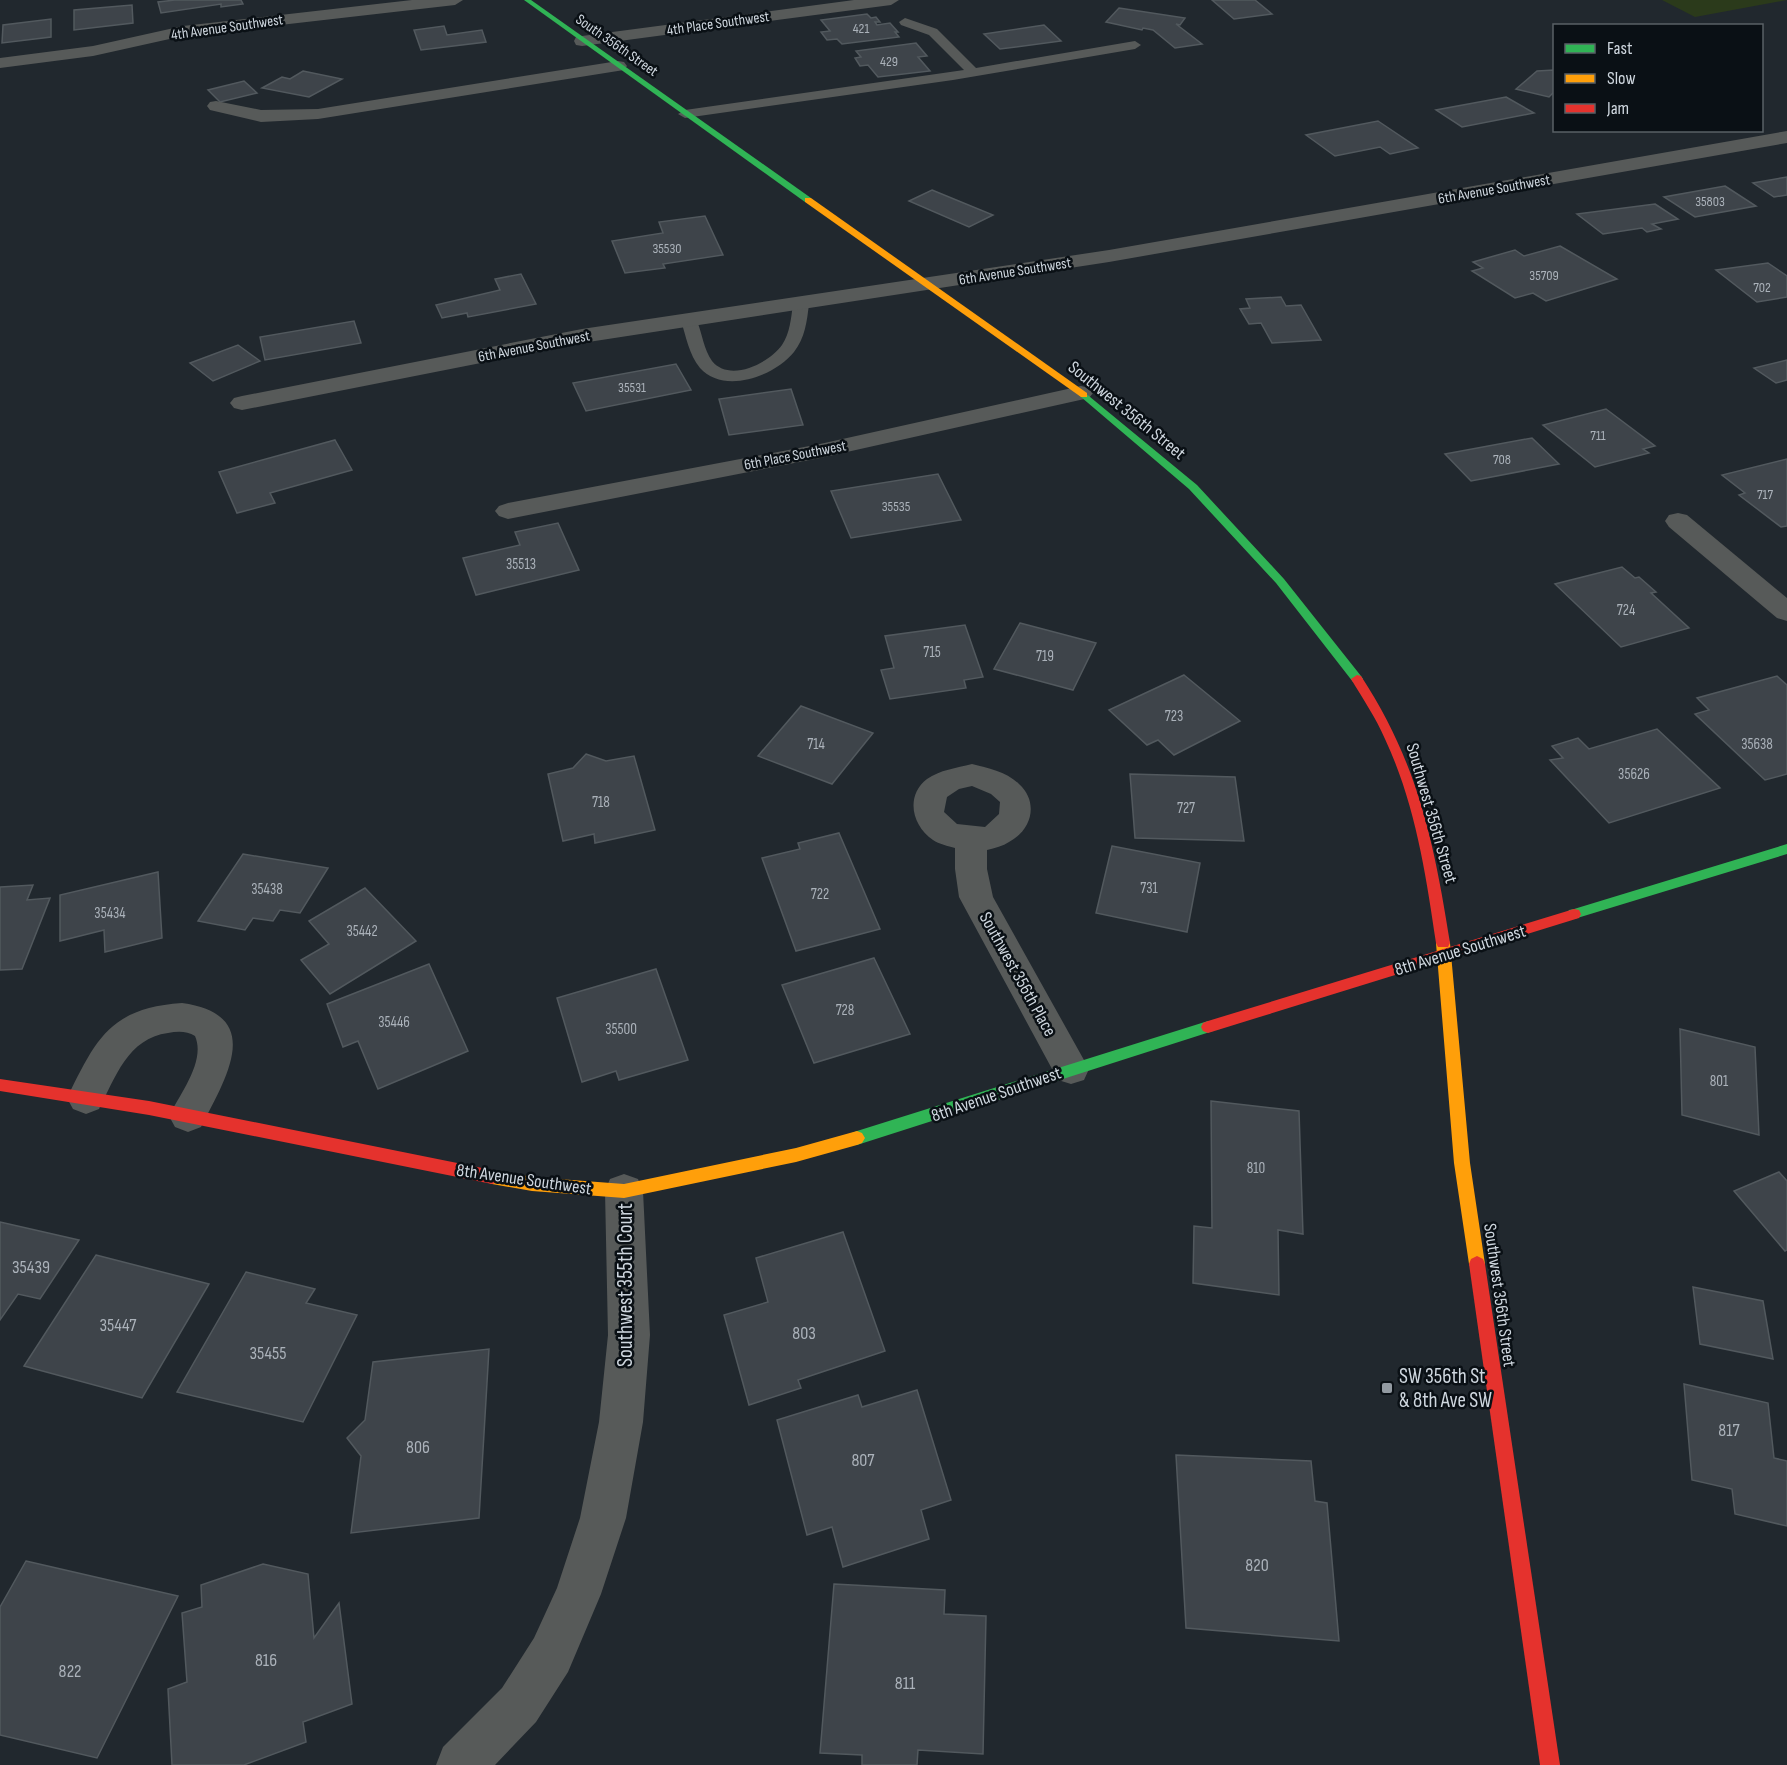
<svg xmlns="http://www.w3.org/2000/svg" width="1787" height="1765" viewBox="0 0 1787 1765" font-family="'Sofia Sans Condensed',sans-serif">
  <rect width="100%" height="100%" fill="#21282e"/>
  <path fill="#2b3a1b" d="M 1662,0 L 1787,0 L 1695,17 Z"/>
  <g fill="#3e444a" stroke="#52595e" stroke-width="1.5">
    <path d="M 175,0 L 241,0 L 243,4 L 221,7 L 221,4 L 161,13 L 158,2 Z"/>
    <path d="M 1212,0 L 1255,0 L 1272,14 L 1234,19 Z"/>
    <path d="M 132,5 L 133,23 L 74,30 L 74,10 Z"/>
    <path d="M 1119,8 L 1185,18 L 1180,25 L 1176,24 L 1202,44 L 1175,48 L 1153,30 L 1143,28 L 1142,30 L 1106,22 Z"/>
    <path d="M 867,14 L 871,18 L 876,17 L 880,22 L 875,22 L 877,25 L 890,23 L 898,32 L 895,32 L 899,37 L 842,44 L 837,39 L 827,40 L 821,32 L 830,31 L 821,20 Z"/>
    <path d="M 51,19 L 51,37 L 2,43 L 3,25 Z"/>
    <path d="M 1044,25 L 1061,41 L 1000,49 L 984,34 Z"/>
    <path d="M 444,26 L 447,35 L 482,30 L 486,42 L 421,50 L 414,30 Z"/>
    <path d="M 916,43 L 927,56 L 918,57 L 930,71 L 878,77 L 868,65 L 860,66 L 855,58 L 861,57 L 856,51 Z"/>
    <path d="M 1554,70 L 1554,92 L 1549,97 L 1516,89 L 1537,71 Z"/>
    <path d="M 303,71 L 342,79 L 309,97 L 262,88 L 282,77 L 290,79 Z"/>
    <path d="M 244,81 L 257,93 L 220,102 L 208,90 Z"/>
    <path d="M 1506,97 L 1534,113 L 1462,127 L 1436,110 Z"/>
    <path d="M 1378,121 L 1418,148 L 1390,154 L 1380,147 L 1335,156 L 1306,135 Z"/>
    <path d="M 1787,177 L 1787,195 L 1774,197 L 1753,183 Z"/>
    <path d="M 1725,186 L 1756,206 L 1695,217 L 1664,197 Z"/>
    <path d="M 932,190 L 993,215 L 969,227 L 909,201 Z"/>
    <path d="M 1655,204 L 1678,219 L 1652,224 L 1661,229 L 1647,232 L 1642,228 L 1603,234 L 1577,214 Z"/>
    <path d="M 705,216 L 723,255 L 663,264 L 665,268 L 625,273 L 612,241 L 663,233 L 659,222 Z"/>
    <path d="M 1560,246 L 1617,279 L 1546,301 L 1533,293 L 1515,298 L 1472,271 L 1483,268 L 1473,262 L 1515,250 L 1524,256 Z"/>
    <path d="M 1768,263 L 1787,276 L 1787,297 L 1757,302 L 1716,270 Z"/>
    <path d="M 521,274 L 536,304 L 468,317 L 467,313 L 442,318 L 436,305 L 500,290 L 495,279 Z"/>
    <path d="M 1281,297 L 1286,306 L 1301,305 L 1321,340 L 1272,343 L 1261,323 L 1249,324 L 1240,309 L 1250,308 L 1246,299 Z"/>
    <path d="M 354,321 L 361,343 L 265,360 L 260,337 Z"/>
    <path d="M 238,345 L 260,361 L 213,381 L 190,363 Z"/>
    <path d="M 1787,360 L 1787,380 L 1776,383 L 1754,368 Z"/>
    <path d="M 676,364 L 691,390 L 586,411 L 573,383 Z"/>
    <path d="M 791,389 L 803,425 L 729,435 L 719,399 Z"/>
    <path d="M 1606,409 L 1655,446 L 1643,449 L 1649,453 L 1595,467 L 1543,425 Z"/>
    <path d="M 1532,438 L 1559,464 L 1471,481 L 1445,454 Z"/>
    <path d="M 335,440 L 352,470 L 270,493 L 275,503 L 237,513 L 219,472 Z"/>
    <path d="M 1787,459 L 1787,526 L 1781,527 L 1739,495 L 1745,493 L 1722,475 Z"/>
    <path d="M 938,474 L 961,520 L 851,538 L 831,491 Z"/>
    <path d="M 558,523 L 579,570 L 476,595 L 463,558 L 520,545 L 515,532 Z"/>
    <path d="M 1622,567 L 1635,578 L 1639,577 L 1656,592 L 1651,593 L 1689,628 L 1621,647 L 1555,584 Z"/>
    <path d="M 1020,623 L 1096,643 L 1073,690 L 994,669 Z"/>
    <path d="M 965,625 L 983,677 L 964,680 L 966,688 L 890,699 L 881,670 L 894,668 L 885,636 Z"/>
    <path d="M 1184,675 L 1240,721 L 1174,755 L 1158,740 L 1147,745 L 1109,710 Z"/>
    <path d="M 1777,676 L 1787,685 L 1787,774 L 1765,780 L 1695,714 L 1709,710 L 1697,698 Z"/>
    <path d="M 801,706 L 873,733 L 832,784 L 758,756 Z"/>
    <path d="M 1657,729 L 1720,788 L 1609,823 L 1550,760 L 1563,758 L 1552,746 L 1578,738 L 1589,749 Z"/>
    <path d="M 586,754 L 606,761 L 634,756 L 655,830 L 595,843 L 594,834 L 563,841 L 548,774 L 573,768 Z"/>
    <path d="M 1130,774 L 1235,777 L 1244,841 L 1135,838 Z"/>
    <path d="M 839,833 L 880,929 L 796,951 L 762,858 L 800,849 L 798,843 Z"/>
    <path d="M 1112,846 L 1200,863 L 1187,932 L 1096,913 Z"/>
    <path d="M 243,854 L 328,868 L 300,913 L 280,910 L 273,921 L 253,918 L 245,930 L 198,921 Z"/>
    <path d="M 158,872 L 162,938 L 105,952 L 104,930 L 60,941 L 60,895 Z"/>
    <path d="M 33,885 L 27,900 L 50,898 L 22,969 L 0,970 L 0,887 Z"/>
    <path d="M 365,888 L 416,941 L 330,994 L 301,960 L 329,944 L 309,921 Z"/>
    <path d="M 874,958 L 910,1034 L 814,1063 L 782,985 Z"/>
    <path d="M 429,964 L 468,1051 L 378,1089 L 358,1041 L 343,1047 L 327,1004 Z"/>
    <path d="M 656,969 L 688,1060 L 619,1080 L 616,1071 L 582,1082 L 557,998 Z"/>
    <path d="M 1680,1029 L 1755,1047 L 1759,1135 L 1682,1115 Z"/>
    <path d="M 1211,1101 L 1299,1111 L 1303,1234 L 1278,1230 L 1279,1295 L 1193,1283 L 1194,1226 L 1212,1228 Z"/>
    <path d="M 1779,1172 L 1787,1181 L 1787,1250 L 1785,1251 L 1734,1191 Z"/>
    <path d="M 0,1222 L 79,1240 L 40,1299 L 18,1294 L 0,1320 Z"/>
    <path d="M 843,1232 L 885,1351 L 798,1380 L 801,1388 L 749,1405 L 724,1315 L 768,1302 L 756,1258 Z"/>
    <path d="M 96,1255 L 209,1284 L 142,1398 L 24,1366 Z"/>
    <path d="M 246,1272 L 315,1289 L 306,1303 L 357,1315 L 303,1422 L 177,1392 Z"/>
    <path d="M 1693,1287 L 1763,1301 L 1773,1359 L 1700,1344 Z"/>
    <path d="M 489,1349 L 479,1518 L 351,1533 L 361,1456 L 347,1438 L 365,1420 L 373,1362 Z"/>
    <path d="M 1684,1384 L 1768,1403 L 1774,1458 L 1787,1461 L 1787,1526 L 1735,1514 L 1732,1489 L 1692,1480 Z"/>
    <path d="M 917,1390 L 951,1500 L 921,1510 L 929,1539 L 843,1567 L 832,1527 L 807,1535 L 777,1420 L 858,1395 L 862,1407 Z"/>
    <path d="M 1176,1455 L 1311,1461 L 1315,1501 L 1327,1503 L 1339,1641 L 1186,1628 Z"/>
    <path d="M 26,1561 L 178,1596 L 97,1758 L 0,1735 L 0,1607 Z"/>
    <path d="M 263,1564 L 308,1574 L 314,1638 L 339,1603 L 352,1704 L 303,1722 L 306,1742 L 244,1765 L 172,1765 L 168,1689 L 187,1682 L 182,1613 L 202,1607 L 201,1585 Z"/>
    <path d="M 834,1584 L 945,1590 L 944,1614 L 986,1616 L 983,1754 L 918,1750 L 917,1765 L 862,1765 L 862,1755 L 820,1753 Z"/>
  </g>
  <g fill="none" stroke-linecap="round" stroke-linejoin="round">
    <g fill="#575a59" fill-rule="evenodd">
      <path d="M 905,18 L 937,29 L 976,68 L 1135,41 L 1141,45 L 1135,49 L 953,80 L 685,118 L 678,114 L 685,110 L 964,70 L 929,35 L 901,25 L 899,22 Z"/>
      <path d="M 801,299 L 809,304 C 807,321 805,338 794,352 C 775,376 724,395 700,368 C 689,355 686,336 681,321 L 683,318 L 695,318 L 697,321 C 702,333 704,350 712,361 C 730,383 769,363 782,345 C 790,333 791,318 793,304 Z"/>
    </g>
    <g fill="#575a59" fill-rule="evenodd">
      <path d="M 412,0 L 463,0 L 455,5 L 183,36 L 93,56 L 0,68 L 0,58 L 93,46 L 183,26 Z"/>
      <path d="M 854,0 L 899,0 L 891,5 L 582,46 L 576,45 L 574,41 L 576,37 L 582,36 Z"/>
      <path d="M 618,61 L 624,62 L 627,66 L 624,70 L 318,119 L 261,122 L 210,110 L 207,106 L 210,102 L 216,101 L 261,110 L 318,109 Z"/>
      <path d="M 1787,131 L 1787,143 L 1109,262 L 582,343 L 242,410 L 234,408 L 230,403 L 234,398 L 242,396 L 582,329 L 1109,250 Z"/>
      <path d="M 1081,386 L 1089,388 L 1093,393 L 1089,398 L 820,458 L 508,519 L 499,516 L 495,511 L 499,506 L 508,503 L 820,444 Z"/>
      <path d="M 1678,513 L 1687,515 L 1787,598 L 1787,621 L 1777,618 L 1669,527 L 1665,521 L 1669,515 Z"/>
      <path d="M 972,764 C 988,768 1007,772 1019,784 C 1039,802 1032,830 1009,842 C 1003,846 995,848 987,850 L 987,869 L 993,897 L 1089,1069 L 1084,1080 L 1071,1084 L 1058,1080 L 959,897 L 955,869 L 955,848 C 948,846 939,844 933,840 C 912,826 905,796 927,779 C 940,770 956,768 972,764 ZM 972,786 L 991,794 L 1000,802 L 999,814 L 985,827 L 957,824 L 944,812 L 947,797 L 959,789 Z"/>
      <path d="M 182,1003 C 267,1015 225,1079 201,1127 L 188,1132 L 175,1127 L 169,1116 C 180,1094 206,1061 195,1036 C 187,1031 178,1031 168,1033 C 128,1038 115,1078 99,1109 L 86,1114 L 73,1109 L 67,1098 C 96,1039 110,1008 182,1003 Z"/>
      <path d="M 624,1174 L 638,1179 L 643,1191 L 650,1335 L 643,1422 L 626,1518 L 601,1594 L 568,1672 L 536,1722 L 495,1765 L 436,1765 L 443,1747 L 502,1688 L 534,1638 L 557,1588 L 580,1518 L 599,1422 L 608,1335 L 605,1191 L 610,1179 Z"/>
    </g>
    <g fill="#30b455" fill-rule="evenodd">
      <path d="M 524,0 L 531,0 L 811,198 L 811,202 L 805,202 Z"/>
      <path d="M 1084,392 L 1197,485 L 1284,579 L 1361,676 L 1363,679 L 1361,682 L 1353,682 L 1276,583 L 1189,489 L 1081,397 L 1079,395 Z"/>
      <path d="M 1787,844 L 1787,854 L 1574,919 L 1569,918 L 1567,914 L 1569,910 L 1574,909 Z"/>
      <path d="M 1208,1021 L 1213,1023 L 1215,1027 L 1213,1031 L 857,1145 L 852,1143 L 849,1138 L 852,1133 L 857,1131 Z"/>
    </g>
    <g fill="#ff9f0a" fill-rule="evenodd">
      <path d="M 805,198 L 811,198 L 1087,393 L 1087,397 L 1081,397 L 805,202 Z"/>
      <path d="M 1443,938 L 1448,939 L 1450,943 L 1470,1163 L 1485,1264 L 1483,1269 L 1477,1272 L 1471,1269 L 1469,1264 L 1454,1163 L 1436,943 L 1438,939 Z"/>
      <path d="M 857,1131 L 862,1133 L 865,1138 L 862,1143 L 857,1145 L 796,1162 L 624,1198 L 532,1191 L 492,1184 L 486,1182 L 484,1177 L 486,1172 L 492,1170 L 532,1177 L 624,1184 L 796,1148 Z"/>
    </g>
    <g fill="#e5322d" fill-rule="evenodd">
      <path d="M 1357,675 L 1361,676 C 1418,763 1434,842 1450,943 L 1448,947 L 1438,947 L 1436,943 C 1426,874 1415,803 1385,739 C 1376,718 1363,699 1351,679 Z"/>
      <path d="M 1574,909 L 1579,910 L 1581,914 L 1579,918 L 1208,1033 L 1203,1031 L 1201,1027 L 1203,1023 L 1208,1021 Z"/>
      <path d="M 0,1079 L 149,1101 L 492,1170 L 498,1172 L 500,1177 L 498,1182 L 492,1184 L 149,1115 L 0,1091 Z"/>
      <path d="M 1477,1256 L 1483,1259 L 1485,1264 L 1560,1765 L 1540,1765 L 1469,1264 L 1471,1259 Z"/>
    </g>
  </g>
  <rect fill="#929aa1" stroke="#0a1015" stroke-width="2" x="1381" y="1382" width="12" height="12" rx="3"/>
  <g text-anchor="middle" stroke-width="5" stroke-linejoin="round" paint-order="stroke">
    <g font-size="14" fill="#abb2ba">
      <text x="861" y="33">421</text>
      <text x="889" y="66">429</text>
      <text x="1710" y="206">35803</text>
      <text x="667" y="253">35530</text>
      <text x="1544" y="280">35709</text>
      <text x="1762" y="292">702</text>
      <text x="632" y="392">35531</text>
      <text x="1598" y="440">711</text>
      <text x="1502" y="464">708</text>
      <text x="1765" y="499">717</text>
      <text x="896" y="511">35535</text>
    </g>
    <g font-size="15" fill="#cfd7df" stroke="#0a1015">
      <text transform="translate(718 23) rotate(-8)" y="5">4th Place Southwest</text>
      <text transform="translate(227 27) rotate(-8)" y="5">4th Avenue Southwest</text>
      <text transform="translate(617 45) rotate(35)" y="5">South 356th Street</text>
      <text transform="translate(1494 189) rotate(-10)" y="5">6th Avenue Southwest</text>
      <text transform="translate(1015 271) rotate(-9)" y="5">6th Avenue Southwest</text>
      <text transform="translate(534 346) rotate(-11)" y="5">6th Avenue Southwest</text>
      <text transform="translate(795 455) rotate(-11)" y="5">6th Place Southwest</text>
    </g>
    <g font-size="15" fill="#abb2ba">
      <text x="521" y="569">35513</text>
      <text x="1626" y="615">724</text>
      <text x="932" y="657">715</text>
      <text x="1045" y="661">719</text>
      <text x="1174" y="721">723</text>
      <text x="816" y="749">714</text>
      <text x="1757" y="749">35638</text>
      <text x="1634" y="779">35626</text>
      <text x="601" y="807">718</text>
      <text x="1186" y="813">727</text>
      <text x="1149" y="893">731</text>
      <text x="267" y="894">35438</text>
      <text x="820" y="899">722</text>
      <text x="110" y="918">35434</text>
      <text x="362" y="936">35442</text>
      <text x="845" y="1015">728</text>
      <text x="394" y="1027">35446</text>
      <text x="621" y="1034">35500</text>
      <text x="1719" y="1086">801</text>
      <text x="1256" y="1173">810</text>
    </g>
    <g font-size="18" fill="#cfd7df" stroke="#0a1015">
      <text transform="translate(1127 410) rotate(39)" y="6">Southwest 356th Street</text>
      <text transform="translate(1432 813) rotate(74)" y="6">Southwest 356th Street</text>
      <text transform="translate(1460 950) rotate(-17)" y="6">8th Avenue Southwest</text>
      <text transform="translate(1018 974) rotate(61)" y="6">Southwest 356th Place</text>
      <text transform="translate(996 1094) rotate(-19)" y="6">8th Avenue Southwest</text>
      <text transform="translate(524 1179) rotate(8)" y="6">8th Avenue Southwest</text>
      <text transform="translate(1500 1295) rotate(82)" y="6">Southwest 356th Street</text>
    </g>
    <g font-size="18" fill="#abb2ba">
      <text x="31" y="1273">35439</text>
      <text x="118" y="1331">35447</text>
      <text x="804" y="1339">803</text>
      <text x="268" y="1359">35455</text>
      <text x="1729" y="1436">817</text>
      <text x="418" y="1453">806</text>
      <text x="863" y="1466">807</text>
      <text x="1257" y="1571">820</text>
      <text x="266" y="1666">816</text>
      <text x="70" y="1677">822</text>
      <text x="905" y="1689">811</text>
    </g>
    <g font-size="21" fill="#cfd7df" stroke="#0a1015">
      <text transform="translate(625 1285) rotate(-90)" y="7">Southwest 355th Court</text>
    </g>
    <g font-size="21" fill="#cfd7df" stroke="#0a1015" text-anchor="start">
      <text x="1399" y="1383">SW 356th St<tspan x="1399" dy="24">&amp; 8th Ave SW</tspan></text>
    </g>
  </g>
  <rect x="1553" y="24" width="210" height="108" fill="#0a1015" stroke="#596066" stroke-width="1.5"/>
  <rect x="1565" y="44" width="30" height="9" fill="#30b455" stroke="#596066" stroke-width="1.5"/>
  <text x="1607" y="54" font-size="18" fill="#cfd7df">Fast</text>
  <rect x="1565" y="74" width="30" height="9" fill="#ff9f0a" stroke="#596066" stroke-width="1.5"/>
  <text x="1607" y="84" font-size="18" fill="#cfd7df">Slow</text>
  <rect x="1565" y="104" width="30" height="9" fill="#e5322d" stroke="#596066" stroke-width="1.5"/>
  <text x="1607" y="114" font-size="18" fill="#cfd7df">Jam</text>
</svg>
